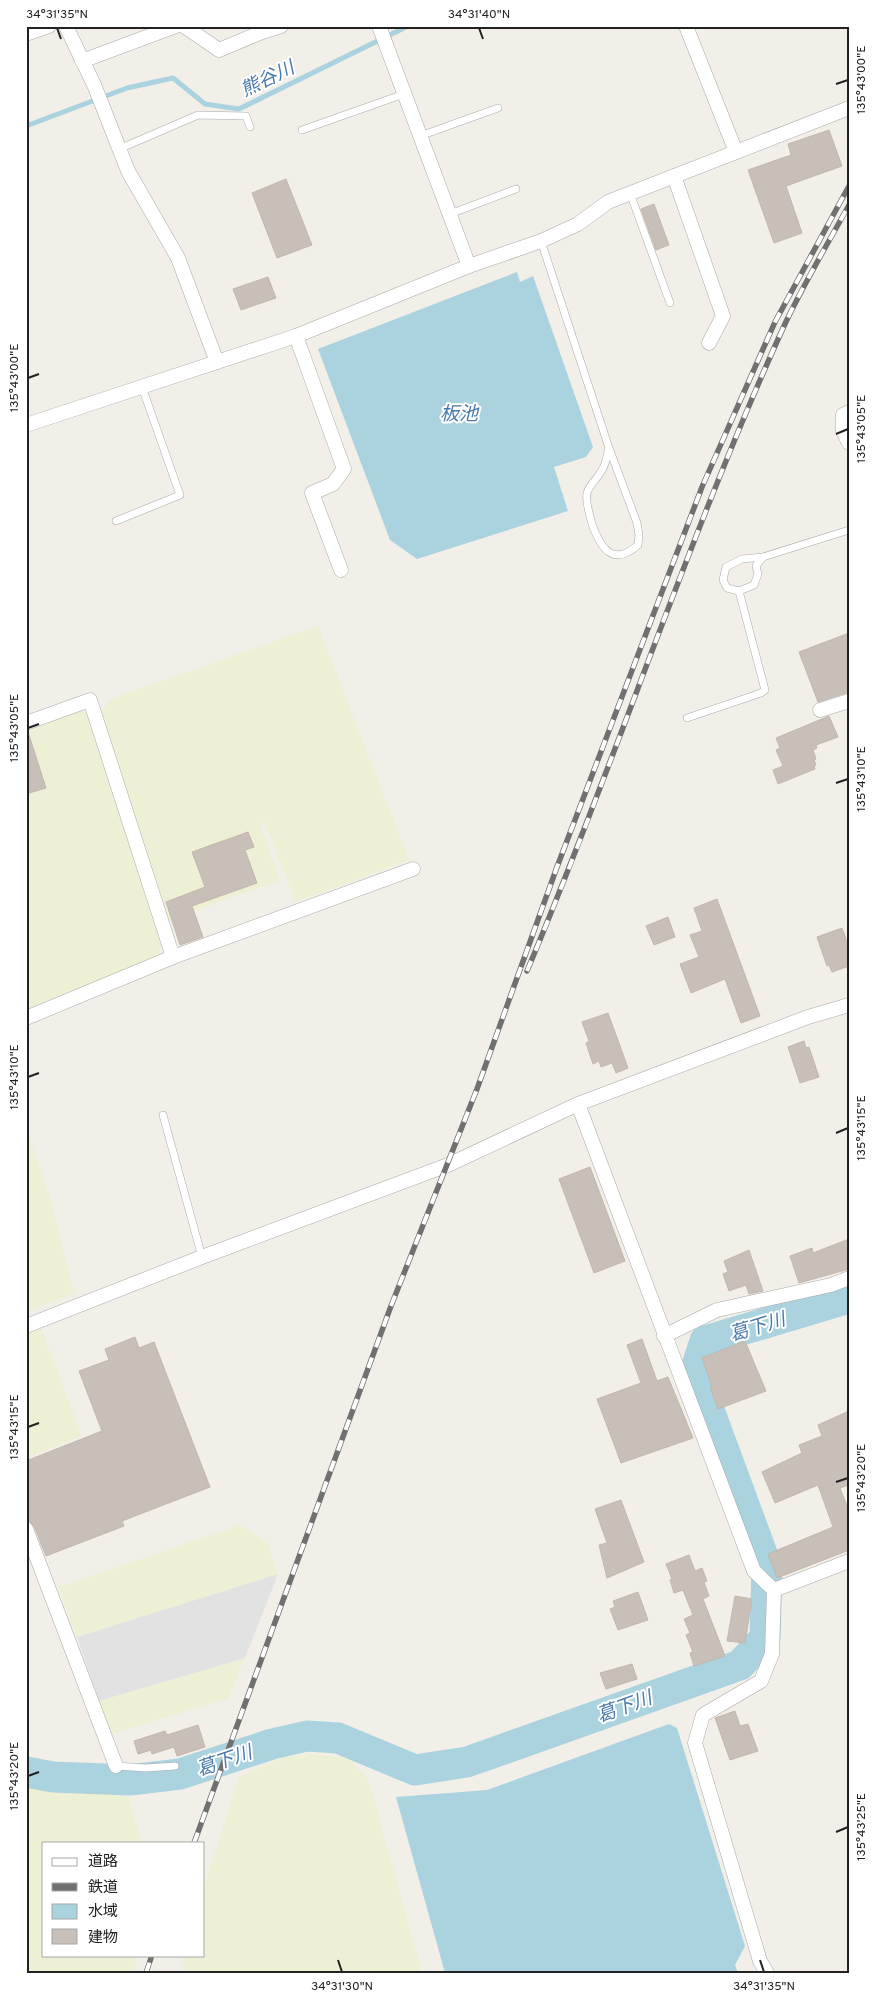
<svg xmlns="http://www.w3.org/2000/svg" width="875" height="1999" viewBox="0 0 875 1999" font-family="Overpass,'Noto Sans JP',sans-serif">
  <rect width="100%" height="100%" fill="#f2efe9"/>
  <g fill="#eef0d5">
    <path d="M 318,626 L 409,860 L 296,902 L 265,823 L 260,825 L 280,880 L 168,921 L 149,867 L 101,711 L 111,699 Z"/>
    <path d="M 80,710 L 86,713 L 162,945 L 159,956 L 26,1009 L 26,732 Z"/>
    <path d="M 26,1128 L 50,1198 L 74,1293 L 26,1313 Z"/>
    <path d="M 41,1328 L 82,1436 L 26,1458 L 26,1333 Z"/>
    <path d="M 240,1525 L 268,1543 L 278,1574 L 77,1637 L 58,1587 Z"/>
    <path d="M 245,1658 L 228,1698 L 110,1735 L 99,1701 Z"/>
    <path d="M 317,1754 L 350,1759 L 369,1781 L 422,1973 L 185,1973 L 181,1955 L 204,1955 L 204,1886 L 239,1777 L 282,1757 Z"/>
    <path d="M 26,1780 L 129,1797 L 141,1843 L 44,1843 L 44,1955 L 139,1955 L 133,1973 L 26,1973 Z"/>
  </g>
  <path fill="#e2e2e2" d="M 278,1574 L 245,1658 L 99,1701 L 77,1637 Z"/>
  <g fill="#aad3df">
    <path d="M 517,272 L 520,282 L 533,276 L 593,447 L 586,457 L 554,467 L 568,511 L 417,559 L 390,540 L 318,349 Z"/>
    <path d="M 669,1724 L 677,1728 L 745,1946 L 735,1965 L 738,1973 L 445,1973 L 396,1797 L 487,1790 Z"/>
  </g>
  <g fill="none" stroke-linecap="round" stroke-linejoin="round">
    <path stroke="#aad3df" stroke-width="5" d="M 26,126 L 127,88 L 173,78 L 205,104 L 239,109 L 408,26"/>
    <path stroke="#aad3df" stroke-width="31" d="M 26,1772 L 53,1777 L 130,1780 L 180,1774 L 272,1744 L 307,1736 L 338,1738 L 415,1770 L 467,1762 L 740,1665 L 765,1638 L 767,1567 L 695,1372 L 705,1341 L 849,1298"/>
  </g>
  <g fill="#c7bfb8" stroke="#c4b6ab">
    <path d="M 829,130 L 842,166 L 786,186 L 802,233 L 774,243 L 748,170 L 791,155 L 788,144 Z"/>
    <path d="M 286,179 L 312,245 L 277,258 L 252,193 Z"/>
    <path d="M 654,204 L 669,245 L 656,250 L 641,209 Z"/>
    <path d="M 268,277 L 276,298 L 241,310 L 233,289 Z"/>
    <path d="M 849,633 L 849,692 L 818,702 L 799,652 Z"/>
    <path d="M 829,716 L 838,737 L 816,745 L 817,748 L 813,750 L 816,759 L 814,760 L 816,765 L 814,766 L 815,769 L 778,784 L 773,770 L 783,766 L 776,750 L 780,748 L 776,738 Z"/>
    <path d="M 29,735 L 46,788 L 26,794 L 26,736 Z"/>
    <path d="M 248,832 L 254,847 L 245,850 L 257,883 L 192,906 L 203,937 L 180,945 L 166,902 L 205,887 L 192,852 Z"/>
    <path d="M 717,899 L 760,1016 L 741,1023 L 725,979 L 691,993 L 680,964 L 699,957 L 690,935 L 702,931 L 694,908 Z"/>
    <path d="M 668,917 L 675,937 L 654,945 L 646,926 Z"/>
    <path d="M 842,928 L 849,947 L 849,966 L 832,972 L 829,965 L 827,966 L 817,937 Z"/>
    <path d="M 608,1013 L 628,1068 L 616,1073 L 612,1063 L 601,1067 L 599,1061 L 593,1064 L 586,1043 L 589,1041 L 582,1022 Z"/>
    <path d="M 804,1041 L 806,1048 L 809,1047 L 819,1077 L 800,1083 L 788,1047 Z"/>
    <path d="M 590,1167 L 625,1261 L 594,1273 L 559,1179 Z"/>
    <path d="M 849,1239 L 849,1269 L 799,1283 L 790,1256 L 812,1248 L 813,1253 Z"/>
    <path d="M 749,1250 L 763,1291 L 749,1294 L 746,1285 L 729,1291 L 723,1274 L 728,1272 L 724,1261 Z"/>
    <path d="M 135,1337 L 139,1348 L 154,1342 L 210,1487 L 122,1521 L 124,1526 L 46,1556 L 34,1526 L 29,1521 L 26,1514 L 26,1461 L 102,1431 L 79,1371 L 109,1360 L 105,1349 Z"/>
    <path d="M 642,1339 L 657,1381 L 668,1377 L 693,1438 L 621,1463 L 597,1399 L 641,1383 L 627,1345 Z"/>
    <path d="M 745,1341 L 766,1391 L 718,1409 L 710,1387 L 712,1386 L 702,1358 Z"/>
    <path d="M 849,1411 L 849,1485 L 840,1488 L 849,1511 L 849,1550 L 777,1578 L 768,1554 L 833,1527 L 818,1485 L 775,1503 L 762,1472 L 802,1453 L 799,1445 L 822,1436 L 818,1425 Z"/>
    <path d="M 621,1500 L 644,1562 L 607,1578 L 599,1545 L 607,1543 L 595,1509 Z"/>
    <path d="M 689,1555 L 695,1571 L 702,1568 L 707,1581 L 704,1582 L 709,1596 L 703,1599 L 725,1656 L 694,1666 L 690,1653 L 693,1652 L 686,1635 L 690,1633 L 684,1619 L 693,1615 L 683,1590 L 674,1593 L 670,1580 L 672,1579 L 666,1564 Z"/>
    <path d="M 638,1592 L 648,1620 L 618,1630 L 610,1609 L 615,1607 L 613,1601 Z"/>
    <path d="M 735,1596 L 752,1599 L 745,1643 L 727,1641 Z"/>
    <path d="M 632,1664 L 637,1679 L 606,1689 L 600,1673 Z"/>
    <path d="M 735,1711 L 740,1726 L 748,1724 L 758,1751 L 730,1760 L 715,1718 Z"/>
    <path d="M 198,1725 L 205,1747 L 177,1756 L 174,1747 L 152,1754 L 151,1750 L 138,1754 L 134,1741 L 165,1731 L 167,1735 Z"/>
  </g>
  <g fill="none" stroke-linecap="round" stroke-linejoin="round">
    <g stroke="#a9a9a9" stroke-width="8">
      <g id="lane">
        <path d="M 302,130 L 404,94"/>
        <path d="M 420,136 L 498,108"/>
        <path d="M 119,149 L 198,115 L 246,116 L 250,127"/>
        <path d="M 630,193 L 670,303"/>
        <path d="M 450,214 L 516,189"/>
        <path d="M 541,241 L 609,448 L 637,523 L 639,535 L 638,545 C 613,567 601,549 592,524 C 590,515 585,502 587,493 C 589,485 598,478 602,470 C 606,464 607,455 609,448"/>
        <path d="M 116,521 L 180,495 L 142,387"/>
        <path d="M 763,557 L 756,566 L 758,574 L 754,585 L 739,591 L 727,588 L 723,580 L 726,567 L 742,559 Z"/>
        <path d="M 763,557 L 849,530"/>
        <path d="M 687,718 L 761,693 L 765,690 L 739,591"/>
        <path d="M 163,1115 L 202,1257"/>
        <path d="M 116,1766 L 146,1768 L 175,1766"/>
      </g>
    </g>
    <g stroke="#a9a9a9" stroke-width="15">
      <g id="street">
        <path d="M 66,26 L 95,87 L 128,171 L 178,258 L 217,362"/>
        <path d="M 184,26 L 219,50 L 262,32 L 281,26"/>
        <path d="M 379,26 L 469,266"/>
        <path d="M 686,26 L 736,152"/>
        <path d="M 26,34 L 49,26"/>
        <path d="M 82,61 L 176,26"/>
        <path d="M 674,176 L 723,316 L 709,343"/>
        <path d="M 296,336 L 344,469 L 333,484 L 312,493 L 341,570"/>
        <path d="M 849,412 L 843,415 L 843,431 L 849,443"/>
        <path d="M 26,425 L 296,336 L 469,266 L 541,241 L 578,224 L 608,202 L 618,198 L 849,108"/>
        <path d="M 820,710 L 849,701"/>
        <path d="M 26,723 L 90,700 L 173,957"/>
        <path d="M 26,1018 L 173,957 L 413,869"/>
        <path d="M 578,1104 L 754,1571 L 774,1590 L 772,1654 L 761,1681 L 703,1715 L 695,1743 L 760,1961 L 767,1973"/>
        <path d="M 26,1326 L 202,1257 L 448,1165 L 578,1104 L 808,1017 L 849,1005"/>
        <path d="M 664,1336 L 717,1310 L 831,1285 L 849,1278"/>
        <path d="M 26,1529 L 116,1766"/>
        <path d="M 774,1590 L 849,1561"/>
      </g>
    </g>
    <use href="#lane" stroke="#fff" stroke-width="7"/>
    <use href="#street" stroke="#fff" stroke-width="14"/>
    <g stroke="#707070" stroke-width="5.5">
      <g id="rail">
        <path d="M 527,971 C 617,758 688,537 784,326 C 803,285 827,245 849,205"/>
        <path d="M 194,1843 L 391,1306 L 477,1089 L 557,867 L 702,487 L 775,322 L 849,186"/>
        <path d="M 146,1973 L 152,1955"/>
      </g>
    </g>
    <use href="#rail" stroke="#fff" stroke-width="4" stroke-dasharray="11" stroke-linecap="butt"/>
  </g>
  <path fill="none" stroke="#222" stroke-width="2" d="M 57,28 L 61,39M 479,28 L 483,39M 836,84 L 848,80M 28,378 L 39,374M 836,434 L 848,429M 28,728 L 39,724M 836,783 L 848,779M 28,1077 L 39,1073M 836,1133 L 848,1128M 28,1427 L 39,1423M 836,1482 L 848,1478M 28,1776 L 39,1772M 836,1832 L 848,1827M 338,1960 L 342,1972M 760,1960 L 764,1972"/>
  <g text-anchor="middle" stroke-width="4" stroke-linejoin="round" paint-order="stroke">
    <g font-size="19" font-style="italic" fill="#4a7aab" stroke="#fff">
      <text transform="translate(267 78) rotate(-26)" y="7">熊谷川</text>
      <text x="459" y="420">板池</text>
      <text transform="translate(757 1326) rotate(-17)" y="7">葛下川</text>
      <text transform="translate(624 1706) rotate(-20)" y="7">葛下川</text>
      <text transform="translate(224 1760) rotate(-19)" y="7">葛下川</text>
    </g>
  </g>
  <rect width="875" height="1999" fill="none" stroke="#ffffff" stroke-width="55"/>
  <rect x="42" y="1842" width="162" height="115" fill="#ffffff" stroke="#a7a7a7"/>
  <rect x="52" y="1858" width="25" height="8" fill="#ffffff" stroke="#a7a7a7"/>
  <text x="88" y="1866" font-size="15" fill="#222222">道路</text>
  <rect x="52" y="1883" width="25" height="8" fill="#707070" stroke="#a7a7a7"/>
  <text x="88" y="1892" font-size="15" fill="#222222">鉄道</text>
  <rect x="52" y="1904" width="25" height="15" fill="#aad3df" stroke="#a7a7a7"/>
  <text x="88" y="1916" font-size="15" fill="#222222">水域</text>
  <rect x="52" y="1929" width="25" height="15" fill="#c7bfb8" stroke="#a7a7a7"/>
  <text x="88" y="1942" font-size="15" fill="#222222">建物</text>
  <rect x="28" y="28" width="820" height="1944" fill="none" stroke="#222" stroke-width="2"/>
  <g font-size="12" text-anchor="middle" fill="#222">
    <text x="57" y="18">34°31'35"N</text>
    <text x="479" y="18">34°31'40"N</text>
    <text transform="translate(861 80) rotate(-90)" y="4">135°43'00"E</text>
    <text transform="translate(14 378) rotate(-90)" y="4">135°43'00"E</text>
    <text transform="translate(861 429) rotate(-90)" y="4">135°43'05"E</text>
    <text transform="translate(14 728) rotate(-90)" y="4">135°43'05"E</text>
    <text transform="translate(861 779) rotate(-90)" y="4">135°43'10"E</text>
    <text transform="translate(14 1077) rotate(-90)" y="4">135°43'10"E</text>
    <text transform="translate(861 1128) rotate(-90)" y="4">135°43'15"E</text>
    <text transform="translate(14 1427) rotate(-90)" y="4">135°43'15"E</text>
    <text transform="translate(861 1478) rotate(-90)" y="4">135°43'20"E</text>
    <text transform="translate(14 1776) rotate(-90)" y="4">135°43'20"E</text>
    <text transform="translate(861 1827) rotate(-90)" y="4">135°43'25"E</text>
    <text x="342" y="1990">34°31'30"N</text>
    <text x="764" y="1990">34°31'35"N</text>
  </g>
</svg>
